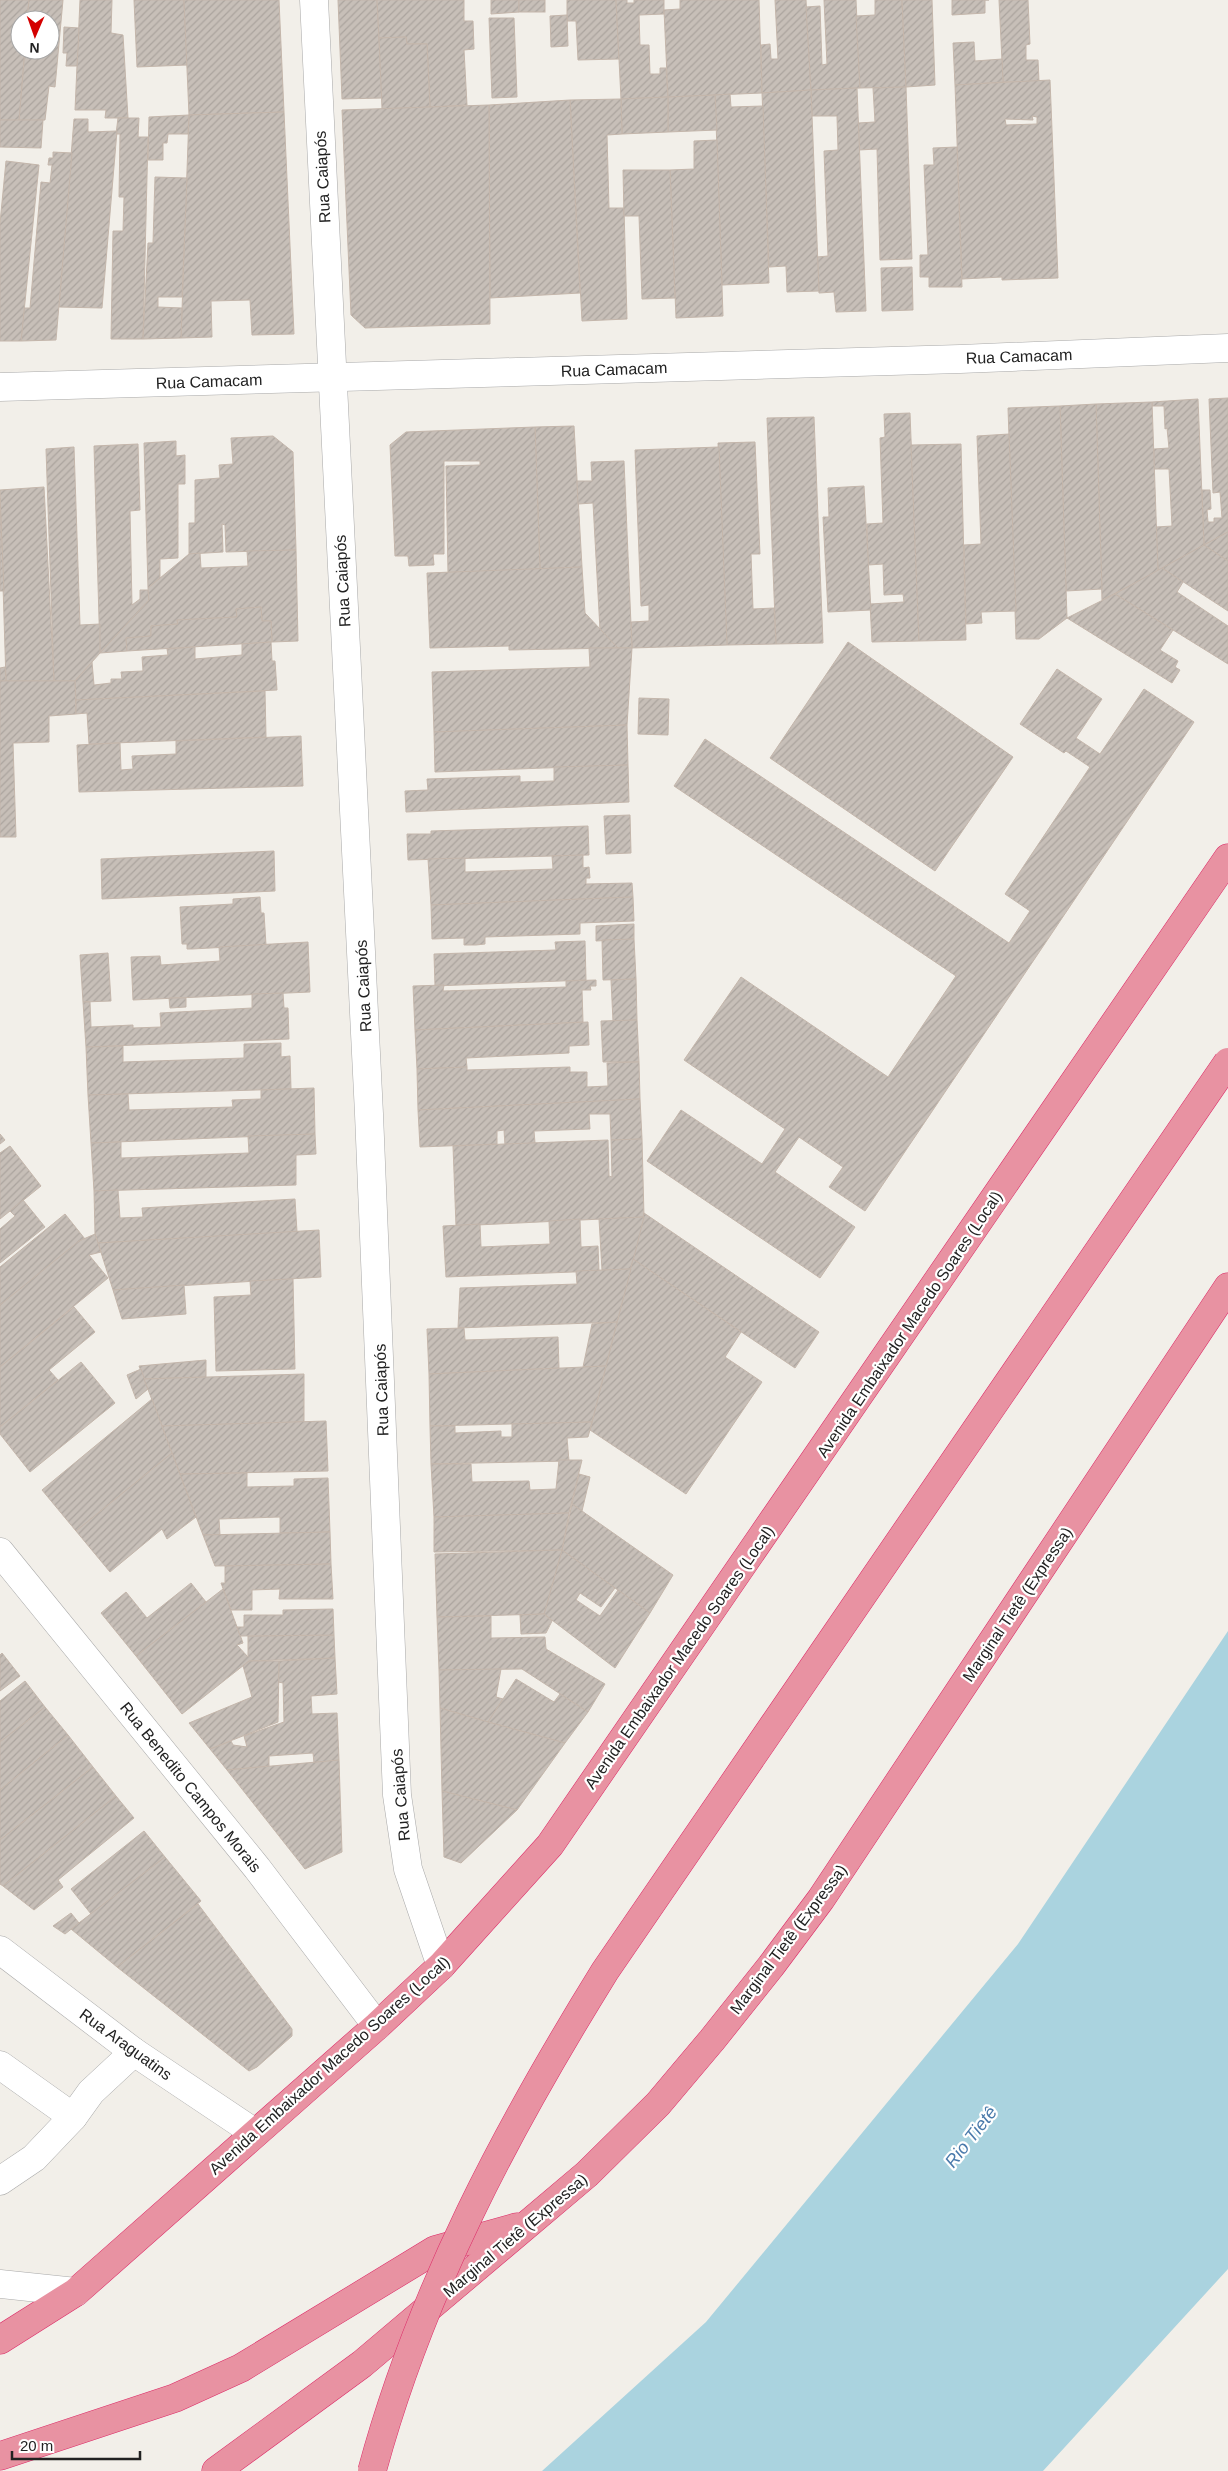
<svg xmlns="http://www.w3.org/2000/svg" width="1228" height="2471" viewBox="0 0 1228 2471" font-family="Arial,sans-serif">
  <defs>
    <pattern id="building-hatch" width="6" height="6" patternUnits="userSpaceOnUse" patternTransform="scale(1.25)"><rect width="6" height="6" fill="#c7bfb8"/><path d="M-1 1l2-2M0 6l6-6M5 7l2-2" fill="none" stroke="#aba49e"/></pattern>
  </defs>
  <rect width="100%" height="100%" fill="#f2efe9"/>
  <path fill="#aad3df" d="M 1228,1631 L 1228,2269 L 1043,2471 L 542,2471 L 706,2322 L 1018,1944 Z"/>
  <g fill="url(#building-hatch)" stroke="#c4b6ab" fill-rule="evenodd">
    <path d="M 0,0 L 29,0 L 27,20 L 20,20 L 20,50 L 25,50 L 19,121 L 0,120 Z"/>
    <path d="M 29,0 L 63,0 L 55,87 L 49,86 L 45,120 L 19,121 L 25,50 L 50,50 L 50,20 L 27,20 Z"/>
    <path d="M 80,0 L 112,0 L 111,33 L 123,35 L 128,118 L 105,118 L 106,110 L 75,110 Z"/>
    <path d="M 134,0 L 184,0 L 187,65 L 137,67 Z"/>
    <path d="M 184,0 L 279,0 L 284,112 L 189,115 Z"/>
    <path d="M 338,0 L 377,0 L 382,98 L 342,99 Z"/>
    <path d="M 377,0 L 464,0 L 464,21 L 473,21 L 474,49 L 464,50 L 467,105 L 430,107 L 427,44 L 407,44 L 406,37 L 379,38 Z"/>
    <path d="M 491,0 L 519,0 L 519,12 L 491,14 Z"/>
    <rect x="519" y="0" width="26" height="12"/>
    <path d="M 567,0 L 616,0 L 619,59 L 578,60 L 576,21 L 567,21 Z"/>
    <path d="M 616,0 L 627,0 L 627,3 L 634,3 L 634,0 L 664,0 L 664,14 L 639,15 L 640,45 L 649,45 L 650,74 L 660,74 L 660,68 L 666,68 L 668,97 L 621,99 Z"/>
    <path d="M 680,0 L 759,0 L 762,93 L 668,97 L 664,10 L 680,9 Z"/>
    <path d="M 775,0 L 806,0 L 811,90 L 762,93 L 761,45 L 770,44 L 771,59 L 778,59 Z"/>
    <path d="M 824,0 L 856,0 L 860,88 L 811,90 L 806,7 L 820,6 L 822,65 L 827,64 Z"/>
    <path d="M 875,0 L 902,0 L 906,87 L 860,88 L 856,16 L 875,15 Z"/>
    <path d="M 902,0 L 932,0 L 935,85 L 906,87 Z"/>
    <path d="M 952,0 L 989,0 L 985,0 L 985,13 L 952,15 Z"/>
    <path d="M 999,0 L 1028,0 L 1030,44 L 1026,45 L 1026,60 L 1038,60 L 1039,81 L 1003,82 Z"/>
    <path d="M 567,15 L 568,46 L 551,47 L 550,16 Z"/>
    <path d="M 489,18 L 514,18 L 517,97 L 492,98 Z"/>
    <path d="M 64,27 L 79,28 L 77,66 L 66,66 L 67,53 L 63,53 Z"/>
    <path d="M 406,37 L 407,44 L 427,44 L 430,107 L 382,109 L 379,38 Z"/>
    <path d="M 974,42 L 975,61 L 1002,59 L 1003,82 L 955,85 L 953,43 Z"/>
    <path d="M 1050,80 L 1058,278 L 1002,280 L 1002,277 L 962,279 L 955,85 ZM 1032,116 L 1037,117 L 1037,124 L 1006,125 L 1005,119 L 1033,120 Z"/>
    <path d="M 906,87 L 912,259 L 880,260 L 877,149 L 859,150 L 858,123 L 875,122 L 873,88 Z"/>
    <path d="M 857,88 L 866,311 L 836,312 L 834,292 L 819,293 L 817,257 L 828,256 L 824,151 L 838,150 L 837,116 L 812,116 L 811,90 Z"/>
    <path d="M 811,90 L 819,291 L 787,292 L 786,266 L 769,267 L 762,93 Z"/>
    <path d="M 730,94 L 731,107 L 763,106 L 769,283 L 722,285 L 715,95 Z"/>
    <path d="M 715,95 L 717,130 L 668,132 L 668,97 Z"/>
    <path d="M 668,97 L 668,132 L 622,134 L 621,99 Z"/>
    <path d="M 621,99 L 622,134 L 607,135 L 609,208 L 624,208 L 627,319 L 582,321 L 570,100 Z"/>
    <path d="M 570,100 L 580,293 L 490,298 L 489,105 Z"/>
    <path d="M 489,105 L 490,324 L 365,328 L 351,315 L 342,110 Z"/>
    <path d="M 284,112 L 294,334 L 252,335 L 250,300 L 211,301 L 212,337 L 181,338 L 189,115 Z"/>
    <path d="M 189,115 L 188,134 L 168,134 L 167,143 L 163,143 L 163,160 L 148,160 L 149,117 Z"/>
    <path d="M 118,118 L 139,118 L 138,137 L 148,137 L 143,339 L 111,339 L 113,231 L 123,231 L 124,197 L 119,197 L 120,134 L 116,134 Z"/>
    <path d="M 74,119 L 88,119 L 88,132 L 117,131 L 102,308 L 59,307 Z"/>
    <path d="M 0,120 L 43,120 L 41,148 L 0,147 Z"/>
    <path d="M 717,140 L 723,316 L 676,318 L 670,170 L 694,169 L 694,141 Z"/>
    <path d="M 957,147 L 962,287 L 929,287 L 929,277 L 920,277 L 920,255 L 928,255 L 924,165 L 934,165 L 933,148 Z"/>
    <path d="M 53,152 L 72,153 L 56,340 L 21,341 L 24,308 L 30,308 L 41,182 L 50,183 L 52,165 L 48,165 L 49,158 L 53,158 Z"/>
    <path d="M 6,161 L 39,165 L 21,341 L 0,341 L 0,223 Z"/>
    <path d="M 623,170 L 670,170 L 675,298 L 642,299 L 639,216 L 624,216 Z"/>
    <path d="M 155,177 L 187,178 L 182,297 L 158,297 L 158,307 L 182,308 L 181,338 L 143,339 L 148,243 L 153,243 Z"/>
    <path d="M 912,267 L 913,310 L 882,311 L 881,268 Z"/>
    <path d="M 1228,398 L 1228,532 L 1204,545 L 1202,490 L 1210,490 L 1211,509 L 1207,510 L 1208,522 L 1214,522 L 1214,518 L 1222,518 L 1220,492 L 1213,493 L 1209,399 Z"/>
    <path d="M 1198,399 L 1204,545 L 1158,571 L 1156,527 L 1172,526 L 1169,469 L 1154,469 L 1154,449 L 1169,448 L 1167,428 L 1165,429 L 1164,406 L 1152,406 L 1152,402 Z"/>
    <path d="M 1152,402 L 1158,571 L 1102,600 L 1096,404 Z"/>
    <path d="M 1096,404 L 1102,589 L 1066,591 L 1060,406 Z"/>
    <path d="M 1060,406 L 1067,618 L 1039,639 L 1016,639 L 1008,408 Z"/>
    <path d="M 910,413 L 919,641 L 872,642 L 870,604 L 904,602 L 903,594 L 884,595 L 883,564 L 868,565 L 867,524 L 883,523 L 880,438 L 885,437 L 884,414 Z"/>
    <path d="M 814,417 L 823,643 L 776,644 L 767,418 Z"/>
    <path d="M 574,426 L 582,567 L 540,569 L 535,427 Z"/>
    <path d="M 535,427 L 540,569 L 448,573 L 446,466 L 480,465 L 480,461 L 444,461 L 444,554 L 433,554 L 434,565 L 409,566 L 408,556 L 395,556 L 390,445 L 406,432 Z"/>
    <path d="M 1009,434 L 1016,611 L 981,612 L 982,623 L 966,624 L 964,545 L 981,544 L 977,436 Z"/>
    <path d="M 273,436 L 293,452 L 296,550 L 226,552 L 225,525 L 222,524 L 223,552 L 189,554 L 189,523 L 195,523 L 195,480 L 220,478 L 219,465 L 233,464 L 231,438 Z"/>
    <path d="M 176,441 L 176,456 L 185,455 L 185,484 L 178,484 L 178,558 L 160,559 L 160,578 L 148,588 L 144,443 Z"/>
    <path d="M 755,442 L 760,554 L 751,554 L 753,609 L 774,608 L 776,644 L 727,645 L 718,443 Z"/>
    <path d="M 138,444 L 140,510 L 130,511 L 132,605 L 140,599 L 140,590 L 148,590 L 149,600 L 100,653 L 94,446 Z"/>
    <path d="M 961,444 L 966,640 L 919,641 L 911,445 Z"/>
    <path d="M 74,447 L 80,625 L 100,624 L 100,653 L 75,681 L 54,681 L 46,449 Z"/>
    <path d="M 719,447 L 727,645 L 632,648 L 631,622 L 649,621 L 649,605 L 641,606 L 635,450 Z"/>
    <path d="M 624,461 L 632,648 L 618,648 L 600,630 L 593,503 L 578,504 L 577,481 L 592,481 L 591,462 Z"/>
    <path d="M 864,486 L 871,610 L 828,612 L 823,517 L 829,517 L 828,488 Z"/>
    <path d="M 44,487 L 54,681 L 6,681 L 0,490 Z"/>
    <path d="M 0,498 L 4,591 L 0,591 Z"/>
    <path d="M 1228,532 L 1228,561 L 1204,545 Z"/>
    <path d="M 1204,545 L 1228,561 L 1228,611 L 1162,568 Z"/>
    <path d="M 296,550 L 298,641 L 272,642 L 271,621 L 262,621 L 261,607 L 236,609 L 237,617 L 177,620 L 178,624 L 151,626 L 151,636 L 126,638 L 127,651 L 100,653 L 149,600 L 148,588 L 189,554 L 200,553 L 201,568 L 248,566 L 247,551 Z"/>
    <path d="M 582,567 L 585,613 L 618,648 L 509,650 L 509,646 L 430,648 L 427,573 Z"/>
    <path d="M 1162,568 L 1183,582 L 1177,592 L 1228,626 L 1228,664 L 1115,594 Z"/>
    <path d="M 1115,594 L 1173,630 L 1160,650 L 1178,661 L 1175,667 L 1180,670 L 1172,683 L 1067,618 Z"/>
    <path d="M 261,607 L 262,621 L 271,621 L 272,642 L 127,651 L 126,638 L 151,636 L 151,626 L 178,624 L 177,620 L 237,617 L 236,609 Z"/>
    <path d="M 271,642 L 272,661 L 275,661 L 277,690 L 76,700 L 75,681 L 92,662 L 94,685 L 111,683 L 111,679 L 122,679 L 121,672 L 143,671 L 142,657 L 168,655 L 167,649 L 195,647 L 195,659 L 242,655 L 242,644 Z"/>
    <path d="M 848,642 L 1013,757 L 935,871 L 770,758 Z"/>
    <path d="M 589,648 L 632,648 L 627,725 L 434,732 L 432,672 L 590,667 Z"/>
    <path d="M 5,667 L 6,681 L 0,681 L 0,668 Z"/>
    <path d="M 1057,669 L 1102,699 L 1076,738 L 1100,754 L 1144,689 L 1194,722 L 865,1211 L 829,1187 L 843,1167 L 799,1137 L 775,1172 L 855,1227 L 820,1278 L 647,1161 L 681,1110 L 762,1164 L 785,1129 L 684,1060 L 741,977 L 888,1077 L 956,976 L 674,786 L 705,739 L 1009,943 L 1030,911 L 1005,894 L 1090,767 L 1066,751 L 1064,753 L 1020,724 Z"/>
    <path d="M 0,681 L 75,681 L 76,714 L 49,716 L 49,742 L 13,743 L 16,837 L 0,837 Z"/>
    <path d="M 265,691 L 266,737 L 89,744 L 87,713 L 76,714 L 76,700 Z"/>
    <path d="M 639,698 L 669,699 L 668,735 L 638,734 Z"/>
    <path d="M 627,725 L 628,765 L 435,772 L 434,732 Z"/>
    <path d="M 301,736 L 303,786 L 79,792 L 77,745 L 120,743 L 121,770 L 133,769 L 132,756 L 176,754 L 176,741 Z"/>
    <path d="M 628,765 L 629,802 L 406,812 L 405,791 L 428,790 L 427,779 L 520,776 L 520,782 L 554,781 L 554,767 Z"/>
    <path d="M 630,815 L 631,853 L 606,854 L 604,816 Z"/>
    <path d="M 588,826 L 589,855 L 408,860 L 407,834 L 431,834 L 431,831 Z"/>
    <path d="M 274,851 L 275,891 L 102,899 L 101,859 Z"/>
    <path d="M 583,855 L 583,868 L 589,867 L 590,878 L 586,878 L 586,884 L 632,883 L 633,897 L 431,905 L 428,859 L 465,858 L 465,872 L 553,869 L 552,856 Z"/>
    <path d="M 260,897 L 261,913 L 264,913 L 266,945 L 192,949 L 187,949 L 187,944 L 182,944 L 180,907 L 233,904 L 233,899 Z"/>
    <path d="M 633,897 L 634,921 L 580,923 L 580,934 L 485,937 L 485,944 L 476,945 L 464,945 L 464,938 L 432,939 L 431,905 Z"/>
    <path d="M 634,924 L 634,939 L 596,941 L 596,926 Z"/>
    <path d="M 634,939 L 636,979 L 603,980 L 602,940 Z"/>
    <path d="M 585,941 L 586,980 L 435,986 L 434,954 L 556,950 L 555,942 Z"/>
    <path d="M 308,942 L 310,992 L 133,1000 L 131,957 L 160,956 L 161,965 L 220,961 L 219,947 Z"/>
    <path d="M 108,953 L 111,1001 L 83,1002 L 80,955 Z"/>
    <path d="M 636,979 L 637,1020 L 613,1021 L 611,980 Z"/>
    <path d="M 596,980 L 596,986 L 590,986 L 591,990 L 582,990 L 583,1022 L 415,1030 L 413,986 L 444,985 L 443,991 L 566,987 L 566,981 Z"/>
    <path d="M 283,993 L 284,1008 L 288,1008 L 289,1039 L 86,1047 L 83,1002 L 90,1002 L 91,1027 L 133,1025 L 133,1028 L 161,1027 L 160,1013 L 252,1008 L 252,994 Z"/>
    <path d="M 169,998 L 186,998 L 186,1007 L 170,1008 Z"/>
    <path d="M 637,1020 L 639,1062 L 603,1062 L 601,1021 Z"/>
    <path d="M 588,1022 L 589,1045 L 569,1046 L 569,1053 L 466,1058 L 467,1067 L 417,1069 L 415,1030 Z"/>
    <path d="M 281,1043 L 281,1057 L 290,1056 L 291,1089 L 88,1095 L 86,1047 L 123,1046 L 123,1062 L 244,1058 L 244,1044 Z"/>
    <path d="M 639,1062 L 640,1099 L 418,1110 L 417,1069 L 467,1067 L 467,1070 L 570,1067 L 570,1072 L 587,1072 L 587,1087 L 608,1086 L 607,1063 Z"/>
    <path d="M 314,1088 L 315,1134 L 91,1143 L 88,1095 L 128,1094 L 129,1110 L 233,1107 L 232,1100 L 261,1099 L 261,1090 Z"/>
    <path d="M 640,1099 L 642,1139 L 611,1140 L 610,1114 L 589,1114 L 590,1129 L 534,1131 L 535,1143 L 505,1145 L 504,1130 L 497,1131 L 497,1144 L 420,1147 L 418,1110 Z"/>
    <path d="M 0,1134 L 5,1140 L 0,1144 Z"/>
    <path d="M 315,1134 L 316,1154 L 296,1155 L 296,1185 L 94,1191 L 91,1143 L 121,1142 L 121,1158 L 249,1153 L 248,1136 Z"/>
    <path d="M 642,1139 L 644,1217 L 456,1226 L 453,1146 L 608,1140 L 609,1176 L 612,1177 L 611,1140 Z"/>
    <path d="M 10,1146 L 41,1186 L 0,1219 L 0,1153 Z"/>
    <path d="M 118,1190 L 120,1218 L 143,1217 L 142,1208 L 295,1199 L 297,1232 L 98,1243 L 95,1234 L 94,1191 Z"/>
    <path d="M 23,1200 L 45,1227 L 0,1263 L 0,1229 L 15,1216 L 10,1211 Z"/>
    <path d="M 644,1213 L 819,1332 L 795,1368 L 633,1259 Z"/>
    <path d="M 65,1214 L 85,1239 L 0,1305 L 0,1267 Z"/>
    <path d="M 644,1217 L 631,1269 L 602,1270 L 599,1219 Z"/>
    <path d="M 580,1219 L 581,1247 L 598,1246 L 599,1271 L 446,1277 L 443,1226 L 480,1224 L 481,1247 L 550,1244 L 549,1221 Z"/>
    <path d="M 319,1230 L 321,1277 L 113,1290 L 98,1243 Z"/>
    <path d="M 95,1234 L 101,1252 L 89,1255 L 108,1278 L 0,1367 L 0,1305 L 79,1241 Z"/>
    <path d="M 633,1259 L 741,1332 L 725,1357 L 762,1382 L 686,1494 L 590,1430 Z"/>
    <path d="M 631,1269 L 617,1322 L 458,1328 L 460,1288 L 577,1284 L 576,1271 Z"/>
    <path d="M 293,1279 L 295,1369 L 216,1371 L 214,1297 L 251,1295 L 250,1281 Z"/>
    <path d="M 184,1285 L 186,1314 L 122,1319 L 113,1290 Z"/>
    <path d="M 74,1307 L 95,1332 L 49,1370 L 58,1380 L 0,1427 L 0,1367 Z"/>
    <path d="M 617,1322 L 606,1366 L 583,1367 L 592,1324 Z"/>
    <path d="M 464,1328 L 465,1340 L 558,1337 L 559,1368 L 429,1374 L 427,1329 Z"/>
    <path d="M 206,1360 L 206,1377 L 144,1379 L 139,1366 Z"/>
    <path d="M 81,1362 L 115,1403 L 30,1472 L 0,1434 L 0,1427 Z"/>
    <path d="M 606,1366 L 592,1422 L 430,1426 L 429,1374 Z"/>
    <path d="M 141,1369 L 148,1389 L 136,1399 L 127,1375 Z"/>
    <path d="M 304,1374 L 304,1422 L 162,1426 L 144,1379 Z"/>
    <path d="M 152,1399 L 172,1453 L 76,1531 L 42,1490 Z"/>
    <path d="M 326,1421 L 328,1471 L 180,1474 L 162,1426 Z"/>
    <path d="M 592,1422 L 588,1437 L 567,1438 L 569,1461 L 431,1464 L 430,1426 L 455,1426 L 455,1433 L 501,1431 L 501,1437 L 512,1437 L 512,1424 Z"/>
    <path d="M 172,1453 L 196,1517 L 167,1539 L 162,1529 L 110,1572 L 76,1531 Z"/>
    <path d="M 559,1460 L 582,1460 L 569,1513 L 434,1517 L 431,1464 L 471,1464 L 472,1482 L 529,1481 L 530,1490 L 556,1489 Z"/>
    <path d="M 247,1473 L 247,1487 L 294,1486 L 294,1479 L 328,1478 L 330,1532 L 280,1533 L 280,1517 L 219,1519 L 220,1535 L 203,1535 L 180,1474 Z"/>
    <path d="M 579,1474 L 590,1477 L 582,1511 L 572,1504 Z"/>
    <path d="M 572,1504 L 673,1575 L 650,1613 L 562,1550 Z"/>
    <path d="M 569,1513 L 562,1550 L 434,1552 L 434,1517 Z"/>
    <path d="M 330,1532 L 331,1564 L 215,1566 L 203,1535 Z"/>
    <path d="M 562,1550 L 615,1588 L 601,1607 L 580,1593 L 576,1600 L 600,1616 L 618,1590 L 650,1613 L 615,1668 L 544,1614 Z"/>
    <path d="M 562,1550 L 544,1614 L 437,1617 L 435,1554 Z"/>
    <path d="M 331,1564 L 333,1599 L 279,1599 L 280,1589 L 252,1590 L 252,1610 L 231,1610 L 221,1583 L 225,1583 L 225,1566 Z"/>
    <path d="M 191,1583 L 206,1602 L 136,1656 L 101,1613 L 126,1592 L 147,1618 Z"/>
    <path d="M 223,1589 L 243,1643 L 237,1645 L 248,1657 L 248,1636 L 334,1635 L 335,1658 L 249,1661 L 182,1714 L 136,1656 Z"/>
    <path d="M 333,1609 L 334,1635 L 240,1636 L 237,1627 L 244,1627 L 244,1615 L 283,1615 L 283,1610 Z"/>
    <path d="M 544,1614 L 552,1621 L 546,1633 L 521,1634 L 520,1615 Z"/>
    <path d="M 491,1616 L 491,1638 L 545,1637 L 546,1649 L 605,1684 L 588,1712 L 522,1669 L 439,1670 L 437,1617 Z"/>
    <path d="M 2,1653 L 20,1676 L 0,1691 L 0,1655 Z"/>
    <path d="M 335,1658 L 337,1694 L 311,1696 L 312,1714 L 337,1713 L 339,1760 L 314,1763 L 313,1753 L 269,1756 L 269,1766 L 227,1770 L 210,1749 L 231,1741 L 233,1745 L 247,1747 L 244,1736 L 284,1722 L 283,1683 L 278,1682 L 279,1661 Z"/>
    <path d="M 249,1661 L 279,1661 L 278,1722 L 210,1749 L 189,1723 L 252,1697 L 243,1666 Z"/>
    <path d="M 501,1669 L 496,1697 L 503,1699 L 488,1722 L 440,1708 L 439,1670 Z"/>
    <path d="M 516,1679 L 554,1702 L 560,1694 L 588,1712 L 565,1743 L 488,1722 Z"/>
    <path d="M 25,1681 L 45,1707 L 0,1742 L 0,1701 Z"/>
    <path d="M 45,1707 L 68,1735 L 0,1790 L 0,1742 Z"/>
    <path d="M 440,1708 L 488,1722 L 565,1743 L 517,1810 L 442,1791 Z"/>
    <path d="M 68,1735 L 93,1767 L 0,1840 L 0,1790 Z"/>
    <path d="M 339,1760 L 342,1852 L 305,1869 L 227,1770 Z"/>
    <path d="M 93,1767 L 116,1796 L 3,1886 L 0,1884 L 0,1840 Z"/>
    <path d="M 442,1791 L 517,1810 L 461,1863 L 444,1857 Z"/>
    <path d="M 116,1796 L 134,1818 L 58,1880 L 63,1887 L 34,1910 L 3,1886 Z"/>
    <path d="M 144,1831 L 165,1857 L 91,1914 L 71,1889 Z"/>
    <path d="M 165,1857 L 201,1901 L 117,1967 L 71,1929 Z"/>
    <path d="M 198,1904 L 292,2029 L 292,2036 L 257,2067 L 249,2071 L 117,1967 Z"/>
    <path d="M 71,1913 L 79,1923 L 65,1934 L 53,1926 Z"/>
  </g>
  <g fill="none" stroke-linecap="round" stroke-linejoin="round">
    <g stroke="#a9a9a9" stroke-width="29">
      <g id="minor">
        <path d="M 314,0 L 369,1114 L 397,1795 L 408,1869 L 441,1966"/>
        <path d="M 0,387 L 960,359 L 1228,348"/>
        <path d="M 0,1552 L 257,1868 L 377,2026"/>
        <path d="M 0,1950 L 134,2052 L 255,2133"/>
        <path d="M 0,2065 L 73,2117 L 91,2092 L 134,2052"/>
        <path d="M 0,2181 L 34,2158 L 73,2117"/>
        <path d="M 0,2284 L 76,2292"/>
      </g>
    </g>
    <g stroke="#dc2a67" stroke-width="29">
      <g id="highway">
        <path d="M 0,2340 L 76,2292 L 377,2026 L 441,1966 L 550,1845 L 1228,858"/>
        <path d="M 0,2456 L 175,2398 L 241,2368 L 435,2250 L 517,2227"/>
        <path d="M 216,2471 L 362,2364 L 587,2174 L 658,2104 L 712,2040 L 771,1966 L 821,1899 L 1228,1287"/>
      </g>
    </g>
    <use href="#minor" stroke="#fff" stroke-width="28"/>
    <use href="#highway" stroke="#e892a2" stroke-width="28"/>
    <g stroke="#dc2a67" stroke-width="29" stroke-linecap="butt">
      <path id="highway-bridge" d="M 372,2471 C 421,2290 507,2129 605,1971 L 1228,1062"/>
    </g>
    <use href="#highway-bridge" stroke="#e892a2" stroke-width="28"/>
  </g>
  <g text-anchor="middle" stroke-width="4.5" stroke-linejoin="round" paint-order="stroke">
    <g font-size="16" fill="#222" stroke="#fff">
      <text transform="translate(322 177) rotate(-93)" y="6">Rua Caiapós</text>
      <text transform="translate(1019 356) rotate(-2)" y="6">Rua Camacam</text>
      <text transform="translate(614 369) rotate(-2)" y="6">Rua Camacam</text>
      <text transform="translate(209 381) rotate(-2)" y="6">Rua Camacam</text>
      <text transform="translate(342 581) rotate(-93)" y="6">Rua Caiapós</text>
      <text transform="translate(363 986) rotate(-93)" y="6">Rua Caiapós</text>
      <text transform="translate(909 1324) rotate(-56)" y="6">Avenida Embaixador Macedo Soares (Local)</text>
      <text transform="translate(381 1390) rotate(-92)" y="6">Rua Caiapós</text>
      <text transform="translate(1017 1604) rotate(-56)" y="6">Marginal Tietê (Expressa)</text>
      <text transform="translate(679 1657) rotate(-55)" y="6">Avenida Embaixador Macedo Soares (Local)</text>
      <text transform="translate(191 1787) rotate(51)" y="6">Rua Benedito Campos Morais</text>
      <text transform="translate(400 1795) rotate(-95)" y="6">Rua Caiapós</text>
      <text transform="translate(788 1939) rotate(-53)" y="6">Marginal Tietê (Expressa)</text>
      <text transform="translate(126 2044) rotate(36)" y="6">Rua Araguatins</text>
      <text transform="translate(329 2065) rotate(-42)" y="6">Avenida Embaixador Macedo Soares (Local)</text>
      <text transform="translate(515 2235) rotate(-40)" y="6">Marginal Tietê (Expressa)</text>
    </g>
    <g font-size="18" font-style="italic" fill="#4a7aab" stroke="#fff">
      <text transform="translate(971 2137) rotate(-52)" y="6">Rio Tietê</text>
    </g>
  </g>
  <g transform="translate(35 35) rotate(182)"><circle r="24" fill="#ffffff" stroke="#a7a7a7"/>
  <path d="M0-4L9 19L0 12L-9 19Z" fill="#d40000"/>
  <text y="-8" font-size="14" font-weight="bold" text-anchor="middle" fill="#222222">N</text>
  </g>
  <path d="M12 2451v8h128v-8" fill="none" stroke="#222222" stroke-width="2.5"/>
  <text x="20" y="2451" font-size="15" fill="#222222" stroke="#ffffff" stroke-width="4" paint-order="stroke">20 m</text>
</svg>
